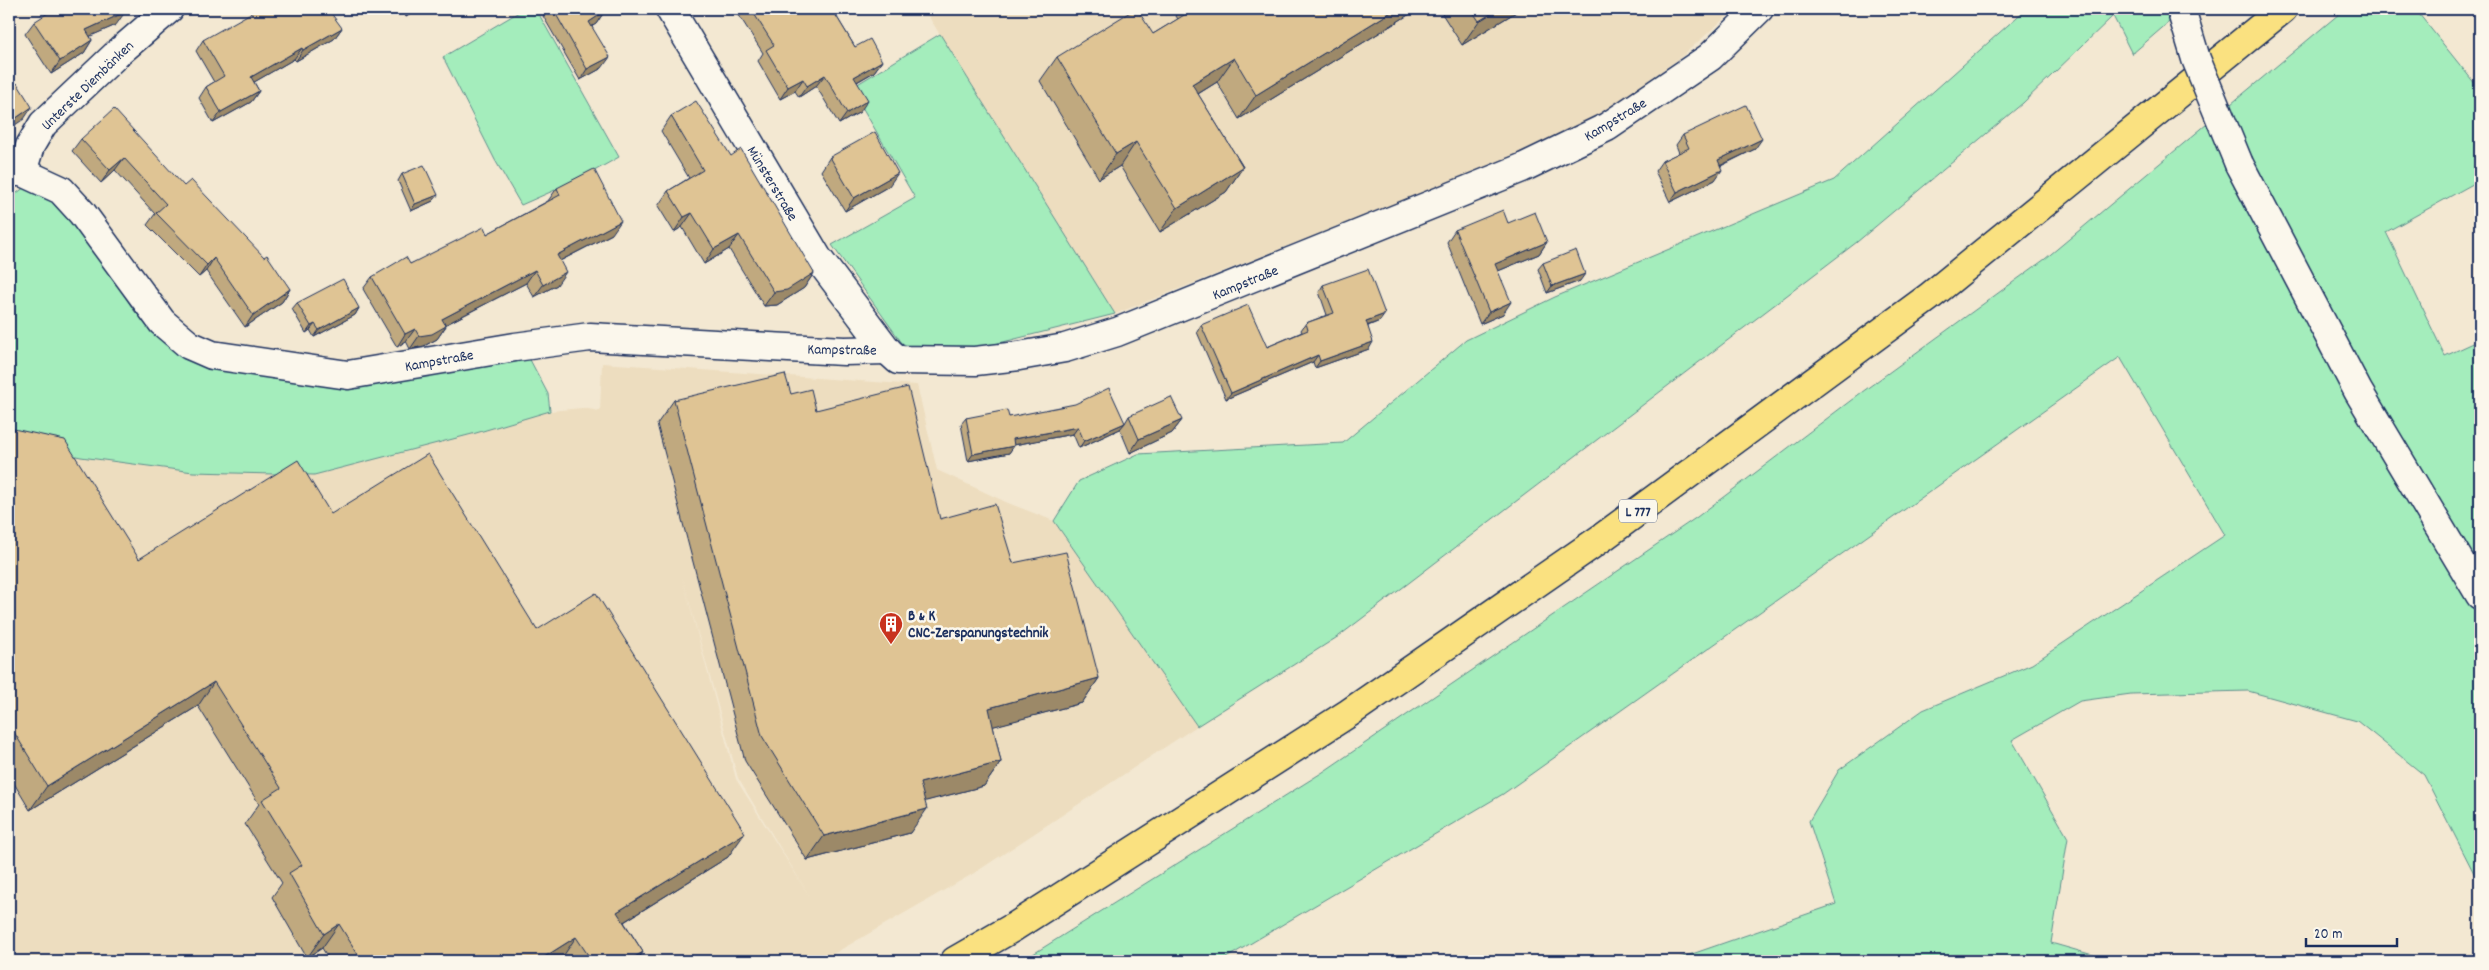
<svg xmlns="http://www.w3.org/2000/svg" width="2489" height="970" viewBox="0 0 2489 970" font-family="Dekko,sans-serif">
  <rect width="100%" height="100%" fill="#f3e8d2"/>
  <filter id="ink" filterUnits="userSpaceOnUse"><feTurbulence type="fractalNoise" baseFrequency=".02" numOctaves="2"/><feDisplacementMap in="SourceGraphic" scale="10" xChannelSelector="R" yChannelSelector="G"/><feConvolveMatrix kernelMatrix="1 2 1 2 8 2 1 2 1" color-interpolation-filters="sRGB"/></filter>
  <g filter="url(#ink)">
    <g fill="#edddbf" fill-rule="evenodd">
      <path d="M 924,9 L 1735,9 L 1681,57 L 1598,116 L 1547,141 L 1440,186 L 1115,314 Z"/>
      <path d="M 602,363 L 917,385 L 937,470 L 1008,503 L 1054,521 L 1197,726 L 976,872 L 821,961 L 9,961 L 9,442 L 81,457 L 193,472 L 314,475 L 476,433 L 550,411 L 582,408 L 600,411 ZM 682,576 L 738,778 L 810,897 L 736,779 Z"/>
    </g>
    <g fill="#a4edbc" stroke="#608e8d">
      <path d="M 524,9 L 536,9 L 619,157 L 580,179 L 521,205 L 495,160 L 443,57 Z"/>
      <path d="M 2026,9 L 2184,9 L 2132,54 L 2113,16 L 2023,103 L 1857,242 L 1339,636 L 1197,726 L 1054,521 L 1079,481 L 1138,454 L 1343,443 L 1466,340 L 1555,297 L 1834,180 Z"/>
      <path d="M 2345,9 L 2415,9 L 2480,90 L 2480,180 L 2386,232 L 2445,356 L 2480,340 L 2480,885 L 2424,775 L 2357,721 L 2248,691 L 2131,694 L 2080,701 L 2012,740 L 2068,838 L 2051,943 L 2114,961 L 1672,961 L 1836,904 L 1809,821 L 1839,770 L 1923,710 L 2032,664 L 2225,535 L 2120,357 L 1503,794 L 1221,961 L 1022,961 L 1323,772 L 1697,517 L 1858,395 L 2045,259 Z"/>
      <path d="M 940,34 L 1115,314 L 975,349 L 909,347 L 902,343 L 832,245 L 915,198 L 851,88 Z"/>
      <path d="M 29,184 L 66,205 L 135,312 L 168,341 L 274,374 L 527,354 L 548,394 L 550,411 L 476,433 L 314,475 L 193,472 L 81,457 L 9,442 L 9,199 Z"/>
    </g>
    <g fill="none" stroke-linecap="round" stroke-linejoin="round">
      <g stroke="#1b2f5e" stroke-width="31">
        <g id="minor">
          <path d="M 670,9 L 817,257 L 887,350 L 898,360 L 975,361 L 1019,356 L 1065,348 L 1117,332 L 1522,168 L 1607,127 L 1710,57 L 1759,9"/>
          <path d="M 2239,164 L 2358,391 L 2480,595"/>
          <path d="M 9,172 L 22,172 L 61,190 L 82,213 L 162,322 L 189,345 L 212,355 L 348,375 L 515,347 L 590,337 L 844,351 L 887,350"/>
          <path d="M 22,172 L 30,146 L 43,124 L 118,53 L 169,9"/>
        </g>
      </g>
      <g stroke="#1b2f5e" stroke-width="31">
        <path id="highway" d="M 955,961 L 1014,927 L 1349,713 L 1603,537 L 1929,297 L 2283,9"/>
      </g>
      <use href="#minor" stroke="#fbf7ec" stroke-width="28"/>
      <use href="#highway" stroke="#fae180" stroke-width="28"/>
      <g stroke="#1b2f5e" stroke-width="31" stroke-linecap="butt">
        <path id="minor-bridge" d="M 2181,9 L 2196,59 L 2239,164"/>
      </g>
      <use href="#minor-bridge" stroke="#fbf7ec" stroke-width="28"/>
    </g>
    <g fill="#c0a97f" stroke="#1b2f5e">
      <path d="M 400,9 L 418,9 L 406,17 Z"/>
      <path d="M 548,9 L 601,9 L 604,12 L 596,24 L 592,26 L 602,68 L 580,80 L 543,16 Z"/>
      <path d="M 735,9 L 832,9 L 855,47 L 882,61 L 874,72 L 857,82 L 860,112 L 839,124 L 816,86 L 799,97 L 795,91 L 780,99 L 758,61 L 763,53 Z"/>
      <path d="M 1171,9 L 1418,9 L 1239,119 L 1217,82 L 1198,94 L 1243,167 L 1226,192 L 1160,232 L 1120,166 L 1099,179 L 1040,81 L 1057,57 L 1153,34 L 1178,19 Z"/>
      <path d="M 1439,9 L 1521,9 L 1462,45 Z"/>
      <path d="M 34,22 L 116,25 L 90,36 L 92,40 L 84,53 L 51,74 L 25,34 Z"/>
      <path d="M 342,28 L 334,39 L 296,61 L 294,59 L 254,82 L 259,91 L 251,102 L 213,123 L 199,98 L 206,87 L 214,82 L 196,51 L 203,40 Z"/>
      <path d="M 671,116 L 731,156 L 814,273 L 804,288 L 777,305 L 764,306 L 729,249 L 704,264 L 682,227 L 674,232 L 658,206 L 668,191 L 689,178 L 661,131 Z"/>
      <path d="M 1683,135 L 1755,149 L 1721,166 L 1715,180 L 1670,202 L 1655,171 L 1662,161 L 1679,153 L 1676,145 Z"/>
      <path d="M 81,139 L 184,186 L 290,289 L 282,302 L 245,327 L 206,271 L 199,277 L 147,225 L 155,214 L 115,170 L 101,183 L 72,151 Z"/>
      <path d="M 830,157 L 889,186 L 845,211 L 821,171 Z"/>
      <path d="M 402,174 L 438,195 L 433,201 L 411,211 L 398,181 Z"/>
      <path d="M 557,188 L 612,234 L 560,261 L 557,285 L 534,297 L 526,283 L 445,325 L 446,326 L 437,339 L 424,346 L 410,349 L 406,341 L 397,347 L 363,289 L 372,277 L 410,264 L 487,234 L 548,201 Z"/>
      <path d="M 1508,223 L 1547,242 L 1539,254 L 1498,271 L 1503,314 L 1480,324 L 1447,242 L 1455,230 Z"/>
      <path d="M 1543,263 L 1580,281 L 1547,293 L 1538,269 Z"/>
      <path d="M 1323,285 L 1380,321 L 1368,326 L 1369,349 L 1315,368 L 1313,362 L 1226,399 L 1197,332 L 1201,325 L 1267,347 L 1302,332 L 1301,330 L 1306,323 L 1327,315 L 1319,292 Z"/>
      <path d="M 297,303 L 359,308 L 355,315 L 314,337 L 310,330 L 306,333 L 292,309 Z"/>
      <path d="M 791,394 L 816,410 L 940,519 L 1013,563 L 1099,678 L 1082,703 L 993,726 L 1001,762 L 984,786 L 925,801 L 910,833 L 807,860 L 745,761 L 657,424 L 674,400 Z"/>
      <path d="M 1129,416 L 1182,420 L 1172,433 L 1130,453 L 1120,429 L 1079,448 L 1073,434 L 1014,445 L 1009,453 L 968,461 L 961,424 L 966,418 L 1009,417 L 1125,423 Z"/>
      <path d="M 9,428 L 139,559 L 331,514 L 537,630 L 728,857 L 624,922 L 643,952 L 637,961 L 330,961 L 322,948 L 307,958 L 272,897 L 282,883 L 245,824 L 259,804 L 198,706 L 30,810 L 9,775 Z"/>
    </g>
    <g fill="#9c8968" stroke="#1b2f5e">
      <path d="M 412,9 L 418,9 L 406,17 Z"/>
      <path d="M 1396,9 L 1418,9 L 1239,119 L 1256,95 Z"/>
      <path d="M 1499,9 L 1521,9 L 1462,45 L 1479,21 Z"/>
      <path d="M 125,12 L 116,25 L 77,42 L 86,30 Z"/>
      <path d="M 604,12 L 596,24 L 581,33 L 589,22 Z"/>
      <path d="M 342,28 L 334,39 L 296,61 L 303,50 Z"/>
      <path d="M 92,40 L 84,53 L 51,74 L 60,61 Z"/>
      <path d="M 302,48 L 294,59 L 244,88 L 251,77 Z"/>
      <path d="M 610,57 L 602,68 L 580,80 L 587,69 Z"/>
      <path d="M 1234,58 L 1217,82 L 1175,108 L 1192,84 Z"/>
      <path d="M 882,61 L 874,72 L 846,88 L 854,77 Z"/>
      <path d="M 825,75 L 816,86 L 799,97 L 807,86 Z"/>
      <path d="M 803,79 L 795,91 L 780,99 L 788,87 Z"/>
      <path d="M 259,91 L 251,102 L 213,123 L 221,112 Z"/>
      <path d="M 868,100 L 860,112 L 839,124 L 847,113 Z"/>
      <path d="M 32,107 L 24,119 L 9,129 L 9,123 Z"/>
      <path d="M 1762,139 L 1755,149 L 1711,170 L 1718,160 Z"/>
      <path d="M 1136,142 L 1120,166 L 1099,179 L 1116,154 Z"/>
      <path d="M 124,158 L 115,170 L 101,183 L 110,170 Z"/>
      <path d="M 1243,167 L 1226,192 L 1160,232 L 1177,208 Z"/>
      <path d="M 1722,170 L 1715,180 L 1670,202 L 1677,192 Z"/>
      <path d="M 898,173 L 889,186 L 845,211 L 854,198 Z"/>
      <path d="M 438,195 L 433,201 L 411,211 L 415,204 Z"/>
      <path d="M 692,213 L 682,227 L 674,232 L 684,217 Z"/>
      <path d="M 621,221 L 612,234 L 548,267 L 557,255 Z"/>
      <path d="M 739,235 L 729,249 L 704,264 L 714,249 Z"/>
      <path d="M 1547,242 L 1539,254 L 1486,276 L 1495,264 Z"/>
      <path d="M 214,258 L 206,271 L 199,277 L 207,265 Z"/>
      <path d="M 535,270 L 526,283 L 433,331 L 442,319 Z"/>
      <path d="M 566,272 L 557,285 L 534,297 L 543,285 Z"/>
      <path d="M 814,273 L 804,288 L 777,305 L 764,306 L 774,292 Z"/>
      <path d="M 1585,274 L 1580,281 L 1547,293 L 1552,286 Z"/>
      <path d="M 290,289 L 282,302 L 245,327 L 253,315 Z"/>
      <path d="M 1511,302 L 1503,314 L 1480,324 L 1489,312 Z"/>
      <path d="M 359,308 L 355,315 L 314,337 L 319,330 Z"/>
      <path d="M 1385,314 L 1380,321 L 1361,328 L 1366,321 Z"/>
      <path d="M 315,324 L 310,330 L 306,333 L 311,326 Z"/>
      <path d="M 446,326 L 437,339 L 424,346 L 410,349 L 419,336 Z"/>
      <path d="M 415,329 L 406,341 L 397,347 L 405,334 Z"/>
      <path d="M 1373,342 L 1369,349 L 1315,368 L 1320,361 Z"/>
      <path d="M 1318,355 L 1313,362 L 1226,399 L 1231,393 Z"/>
      <path d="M 1182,420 L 1172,433 L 1130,453 L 1139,439 Z"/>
      <path d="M 1125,423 L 1120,429 L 1079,448 L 1084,441 Z"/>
      <path d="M 1078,427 L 1073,434 L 1008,446 L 1013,439 Z"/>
      <path d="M 1014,446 L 1009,453 L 968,461 L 973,454 Z"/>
      <path d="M 1099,678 L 1082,703 L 972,732 L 989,708 Z"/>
      <path d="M 214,682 L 198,706 L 30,810 L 47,786 Z"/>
      <path d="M 1001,762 L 984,786 L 903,807 L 920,783 Z"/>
      <path d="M 927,809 L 910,833 L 807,860 L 824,836 Z"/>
      <path d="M 745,833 L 728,857 L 601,936 L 617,912 Z"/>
      <path d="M 339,924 L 322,948 L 307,958 L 324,934 Z"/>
      <path d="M 576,937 L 560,961 L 538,961 Z"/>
      <path d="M 643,952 L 637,961 L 628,961 Z"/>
    </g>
    <g fill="#dfc494" stroke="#1b2f5e">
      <path d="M 54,9 L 123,9 L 125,12 L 86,30 L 92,40 L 60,61 L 34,22 Z"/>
      <path d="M 258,9 L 328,9 L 342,28 L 303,50 L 302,48 L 251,77 L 259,91 L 221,112 L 206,87 L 224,76 L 203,40 Z"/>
      <path d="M 553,9 L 601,9 L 604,12 L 589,22 L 610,57 L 587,69 Z"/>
      <path d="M 751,9 L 832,9 L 855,47 L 870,39 L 882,61 L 854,77 L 868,100 L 847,113 L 825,75 L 807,86 L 803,79 L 788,87 L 766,50 L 774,45 Z"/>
      <path d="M 1135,9 L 1137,9 L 1153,34 L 1194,9 L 1396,9 L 1256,95 L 1234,58 L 1192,84 L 1243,167 L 1177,208 L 1136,142 L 1116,154 L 1057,57 Z"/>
      <path d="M 1471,9 L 1499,9 L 1479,21 Z"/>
      <path d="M 17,83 L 32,107 L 9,123 L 9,89 Z"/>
      <path d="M 696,101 L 731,156 L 741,149 L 814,273 L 787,290 L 774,292 L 739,235 L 714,249 L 692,213 L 684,217 L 668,191 L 703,170 L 671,116 Z"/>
      <path d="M 1746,105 L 1762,139 L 1718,160 L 1722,170 L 1677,192 L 1662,161 L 1689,148 L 1683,135 Z"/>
      <path d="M 114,109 L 184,186 L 191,180 L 264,257 L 267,255 L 290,289 L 253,315 L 214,258 L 207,265 L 156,213 L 166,204 L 124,158 L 110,170 L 81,139 Z"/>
      <path d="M 875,132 L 898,173 L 854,198 L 830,157 Z"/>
      <path d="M 424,165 L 438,195 L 415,204 L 402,174 Z"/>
      <path d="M 594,169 L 621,221 L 557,255 L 566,272 L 543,285 L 535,270 L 442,319 L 446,326 L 432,334 L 419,336 L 415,329 L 405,334 L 372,277 L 406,257 L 410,264 L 484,227 L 487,234 L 560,195 L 557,188 Z"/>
      <path d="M 1503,210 L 1508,223 L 1535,212 L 1547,242 L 1495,264 L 1511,302 L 1489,312 L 1455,230 Z"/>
      <path d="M 1576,250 L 1585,274 L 1552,286 L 1543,263 Z"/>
      <path d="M 1368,269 L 1385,314 L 1366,321 L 1373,342 L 1320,361 L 1318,355 L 1231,393 L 1201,325 L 1248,305 L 1267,347 L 1308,330 L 1306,323 L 1334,313 L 1323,285 Z"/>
      <path d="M 343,279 L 359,308 L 319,330 L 315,324 L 311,326 L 297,303 Z"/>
      <path d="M 785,374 L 791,394 L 811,389 L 816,410 L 908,387 L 940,519 L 995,504 L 1013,563 L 1066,552 L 1099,678 L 989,708 L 1001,762 L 920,783 L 927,809 L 824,836 L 762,736 L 674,400 Z"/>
      <path d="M 1109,388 L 1125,423 L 1084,441 L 1078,427 L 1013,439 L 1014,446 L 973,454 L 966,418 L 1007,410 L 1009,417 L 1075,404 Z"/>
      <path d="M 1171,397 L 1182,420 L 1139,439 L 1129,416 Z"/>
      <path d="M 9,428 L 65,440 L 139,559 L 298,460 L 331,514 L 428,454 L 537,630 L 596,593 L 745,833 L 617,912 L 643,952 L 628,961 L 592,961 L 576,937 L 538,961 L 362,961 L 339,924 L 324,934 L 289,873 L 302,865 L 262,800 L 281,788 L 214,682 L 47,786 L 9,724 Z"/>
    </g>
  </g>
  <defs>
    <g id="building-pin" transform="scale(1.25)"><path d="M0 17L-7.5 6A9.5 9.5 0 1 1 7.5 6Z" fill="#c8321e" stroke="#fbf7ec"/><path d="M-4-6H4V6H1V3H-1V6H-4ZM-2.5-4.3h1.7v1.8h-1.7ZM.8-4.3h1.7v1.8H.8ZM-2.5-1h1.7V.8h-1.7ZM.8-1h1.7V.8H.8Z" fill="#fff"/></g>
  </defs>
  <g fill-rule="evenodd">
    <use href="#building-pin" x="891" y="624"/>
  </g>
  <g text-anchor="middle" stroke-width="5" stroke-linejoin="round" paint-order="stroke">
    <rect fill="#fbf7ec" stroke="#5e6b89" stroke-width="1" x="1619" y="499.5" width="38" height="23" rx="4"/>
    <g font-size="14" font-weight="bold" fill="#1b2f5e">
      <text x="1638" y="516">L 777</text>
    </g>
    <g font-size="15" fill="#1b2f5e" stroke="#fbf7ec">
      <text transform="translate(87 85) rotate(-44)" y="5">Unterste Diembänken</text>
      <text transform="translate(1615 119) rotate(-31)" y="5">Kampstraße</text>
      <text transform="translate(773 183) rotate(59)" y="5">Münsterstraße</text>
      <text transform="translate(1245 282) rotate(-22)" y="5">Kampstraße</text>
      <text transform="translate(842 349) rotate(1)" y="5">Kampstraße</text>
      <text transform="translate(439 360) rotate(-10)" y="5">Kampstraße</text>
    </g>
    <g font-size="15" font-weight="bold" fill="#1b2f5e" stroke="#fbf7ec" text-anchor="start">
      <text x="908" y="620">B &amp; K<tspan x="908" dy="17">CNC-Zerspanungstechnik</tspan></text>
    </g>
  </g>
  <rect width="2489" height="970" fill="none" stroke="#fbf7ec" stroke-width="30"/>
  <rect x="15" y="15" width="2459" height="940" fill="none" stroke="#1b2f5e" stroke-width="2" filter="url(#ink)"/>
  <path d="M2306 938v8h91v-8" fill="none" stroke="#1b2f5e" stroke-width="2.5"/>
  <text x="2314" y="938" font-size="15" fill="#1b2f5e" stroke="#fbf7ec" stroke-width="4" paint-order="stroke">20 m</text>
</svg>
